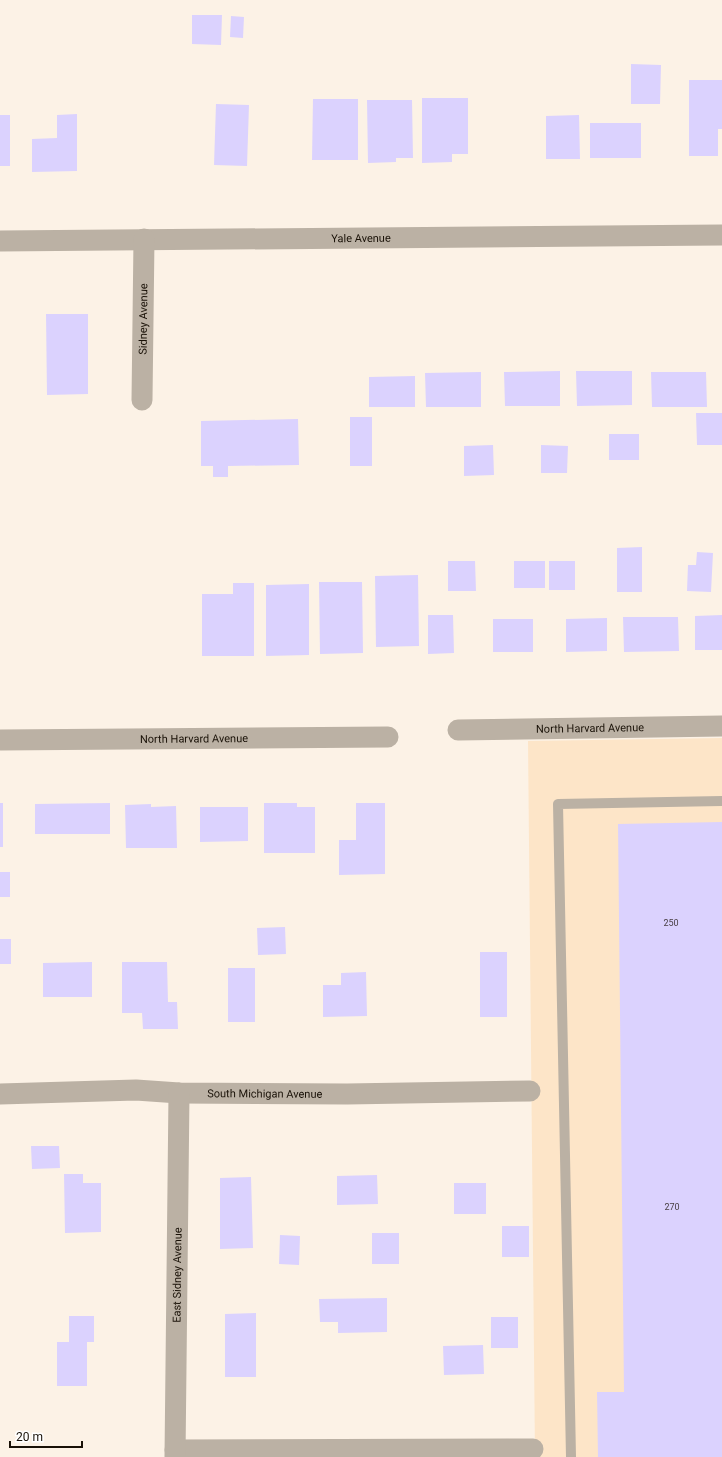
<svg xmlns="http://www.w3.org/2000/svg" width="722" height="1457" viewBox="0 0 722 1457" font-family="Roboto,sans-serif">
  <rect width="100%" height="100%" fill="#fcf2e6"/>
  <path fill="#fde5c8" d="M 722,738 L 722,1457 L 535,1457 L 528,741 Z"/>
  <g fill="#dbd2fe">
    <path d="M 192,15 L 222,15 L 221,45 L 192,44 Z"/>
    <path d="M 231,16 L 244,17 L 243,38 L 230,37 Z"/>
    <path d="M 631,64 L 661,65 L 660,104 L 631,104 Z"/>
    <path d="M 689,80 L 722,80 L 722,129 L 718,129 L 718,156 L 689,156 Z"/>
    <path d="M 422,98 L 468,98 L 468,154 L 452,154 L 452,162 L 422,163 Z"/>
    <path d="M 313,99 L 358,99 L 358,160 L 312,160 Z"/>
    <path d="M 367,100 L 412,100 L 413,158 L 396,158 L 396,162 L 368,163 Z"/>
    <path d="M 216,104 L 249,105 L 247,166 L 214,165 Z"/>
    <path d="M 77,114 L 77,171 L 32,172 L 32,139 L 57,138 L 57,115 Z"/>
    <rect x="0" y="115" width="10" height="51"/>
    <path d="M 579,115 L 580,159 L 546,159 L 546,116 Z"/>
    <rect x="590" y="123" width="51" height="35"/>
    <path d="M 46,314 L 88,314 L 88,394 L 47,395 Z"/>
    <path d="M 560,371 L 560,406 L 505,406 L 504,372 Z"/>
    <path d="M 576,371 L 632,371 L 632,405 L 577,406 Z"/>
    <path d="M 481,372 L 481,407 L 426,407 L 425,373 Z"/>
    <path d="M 651,372 L 706,372 L 707,407 L 652,407 Z"/>
    <path d="M 415,376 L 415,407 L 369,407 L 369,377 Z"/>
    <path d="M 696,413 L 722,413 L 722,445 L 697,445 Z"/>
    <rect x="350" y="417" width="22" height="49"/>
    <path d="M 298,419 L 299,465 L 228,466 L 228,477 L 213,477 L 213,466 L 201,466 L 201,421 Z"/>
    <rect x="609" y="434" width="30" height="26"/>
    <path d="M 493,445 L 494,475 L 464,476 L 464,446 Z"/>
    <path d="M 541,445 L 568,446 L 567,473 L 541,473 Z"/>
    <path d="M 642,547 L 642,592 L 617,592 L 617,548 Z"/>
    <path d="M 697,552 L 713,553 L 711,592 L 687,591 L 688,565 L 696,565 Z"/>
    <path d="M 448,561 L 475,561 L 476,591 L 448,591 Z"/>
    <rect x="514" y="561" width="31" height="27"/>
    <rect x="549" y="561" width="26" height="29"/>
    <path d="M 418,575 L 419,646 L 376,647 L 375,576 Z"/>
    <path d="M 319,582 L 362,582 L 363,653 L 320,654 Z"/>
    <path d="M 233,583 L 254,583 L 254,656 L 202,656 L 202,594 L 233,594 Z"/>
    <path d="M 309,584 L 309,655 L 266,656 L 266,585 Z"/>
    <path d="M 428,615 L 453,615 L 454,653 L 428,654 Z"/>
    <path d="M 722,615 L 722,650 L 695,650 L 695,616 Z"/>
    <path d="M 623,617 L 678,617 L 679,651 L 624,652 Z"/>
    <path d="M 607,618 L 607,651 L 566,652 L 566,619 Z"/>
    <rect x="493" y="619" width="40" height="33"/>
    <rect x="0" y="803" width="3" height="44"/>
    <path d="M 110,803 L 110,834 L 35,834 L 35,804 Z"/>
    <path d="M 264,803 L 297,803 L 297,807 L 315,807 L 315,853 L 264,853 Z"/>
    <path d="M 356,803 L 385,803 L 385,874 L 339,875 L 339,840 L 356,840 Z"/>
    <path d="M 151,804 L 151,807 L 176,806 L 177,848 L 126,848 L 125,805 Z"/>
    <path d="M 200,807 L 248,807 L 248,841 L 200,842 Z"/>
    <path d="M 722,822 L 722,1457 L 598,1457 L 597,1392 L 624,1392 L 618,824 Z"/>
    <rect x="0" y="872" width="10" height="25"/>
    <path d="M 285,927 L 286,954 L 258,955 L 257,928 Z"/>
    <rect x="0" y="939" width="11" height="25"/>
    <rect x="480" y="952" width="27" height="65"/>
    <path d="M 92,962 L 92,997 L 43,997 L 43,963 Z"/>
    <path d="M 122,962 L 167,962 L 168,1002 L 177,1002 L 178,1029 L 143,1029 L 142,1013 L 122,1013 Z"/>
    <rect x="228" y="968" width="27" height="54"/>
    <path d="M 366,972 L 367,1016 L 323,1017 L 323,985 L 341,985 L 341,973 Z"/>
    <path d="M 31,1146 L 59,1146 L 60,1168 L 32,1169 Z"/>
    <path d="M 64,1174 L 83,1174 L 83,1183 L 101,1183 L 101,1232 L 65,1233 Z"/>
    <path d="M 377,1175 L 378,1204 L 337,1205 L 337,1176 Z"/>
    <path d="M 251,1177 L 253,1248 L 220,1249 L 220,1178 Z"/>
    <rect x="454" y="1183" width="32" height="31"/>
    <rect x="502" y="1226" width="27" height="31"/>
    <rect x="372" y="1233" width="27" height="31"/>
    <path d="M 280,1235 L 300,1236 L 299,1265 L 279,1264 Z"/>
    <path d="M 387,1298 L 387,1332 L 338,1333 L 338,1322 L 320,1322 L 319,1299 Z"/>
    <path d="M 256,1313 L 256,1377 L 225,1377 L 225,1314 Z"/>
    <path d="M 69,1316 L 94,1316 L 94,1342 L 87,1342 L 87,1386 L 57,1386 L 57,1342 L 69,1342 Z"/>
    <rect x="491" y="1317" width="27" height="31"/>
    <path d="M 483,1345 L 484,1374 L 444,1375 L 443,1346 Z"/>
  </g>
  <g fill="none" stroke-linecap="round" stroke-linejoin="round">
    <path stroke="#bbb1a4" stroke-width="10" d="M 571,1457 L 558,804 L 722,801"/>
    <g stroke="#bbb1a4" stroke-width="21">
      <path id="s1" d="M 0,241 L 722,235"/>
      <path id="s2" d="M 142,400 L 144,239"/>
      <path id="s3" d="M 458,730 L 722,726"/>
      <path id="s4" d="M 0,740 L 388,737"/>
      <path id="s5" d="M 0,1094 L 136,1090 L 179,1093 L 347,1094 L 530,1091"/>
      <path d="M 175,1450 L 533,1449"/>
      <path id="s6" d="M 175,1457 L 179,1093"/>
    </g>
  </g>
  <g text-anchor="middle" stroke-width="3" stroke-linejoin="round" paint-order="stroke">
    <g font-size="9" fill="#4a4145">
      <text x="671" y="926">250</text>
      <text x="672" y="1210">270</text>
    </g>
    <g font-size="11" fill="#191107" stroke="#fff">
      <text dy="4" stroke="none"><textPath href="#s1" startOffset="361">Yale Avenue</textPath></text>
      <text dy="4" stroke="none"><textPath href="#s2" startOffset="81">Sidney Avenue</textPath></text>
      <text dy="4" stroke="none"><textPath href="#s3" startOffset="132">North Harvard Avenue</textPath></text>
      <text dy="4" stroke="none"><textPath href="#s4" startOffset="194">North Harvard Avenue</textPath></text>
      <text dy="4" stroke="none"><textPath href="#s5" startOffset="265">South Michigan Avenue</textPath></text>
      <text dy="4" stroke="none"><textPath href="#s6" startOffset="182">East Sidney Avenue</textPath></text>
    </g>
  </g>
  <path d="M10 1441v6h72v-6" fill="none" stroke="#191107" stroke-width="2"/>
  <text x="16" y="1441" font-size="12" fill="#191107" stroke="#ffffff" stroke-width="3" paint-order="stroke">20 m</text>
</svg>
